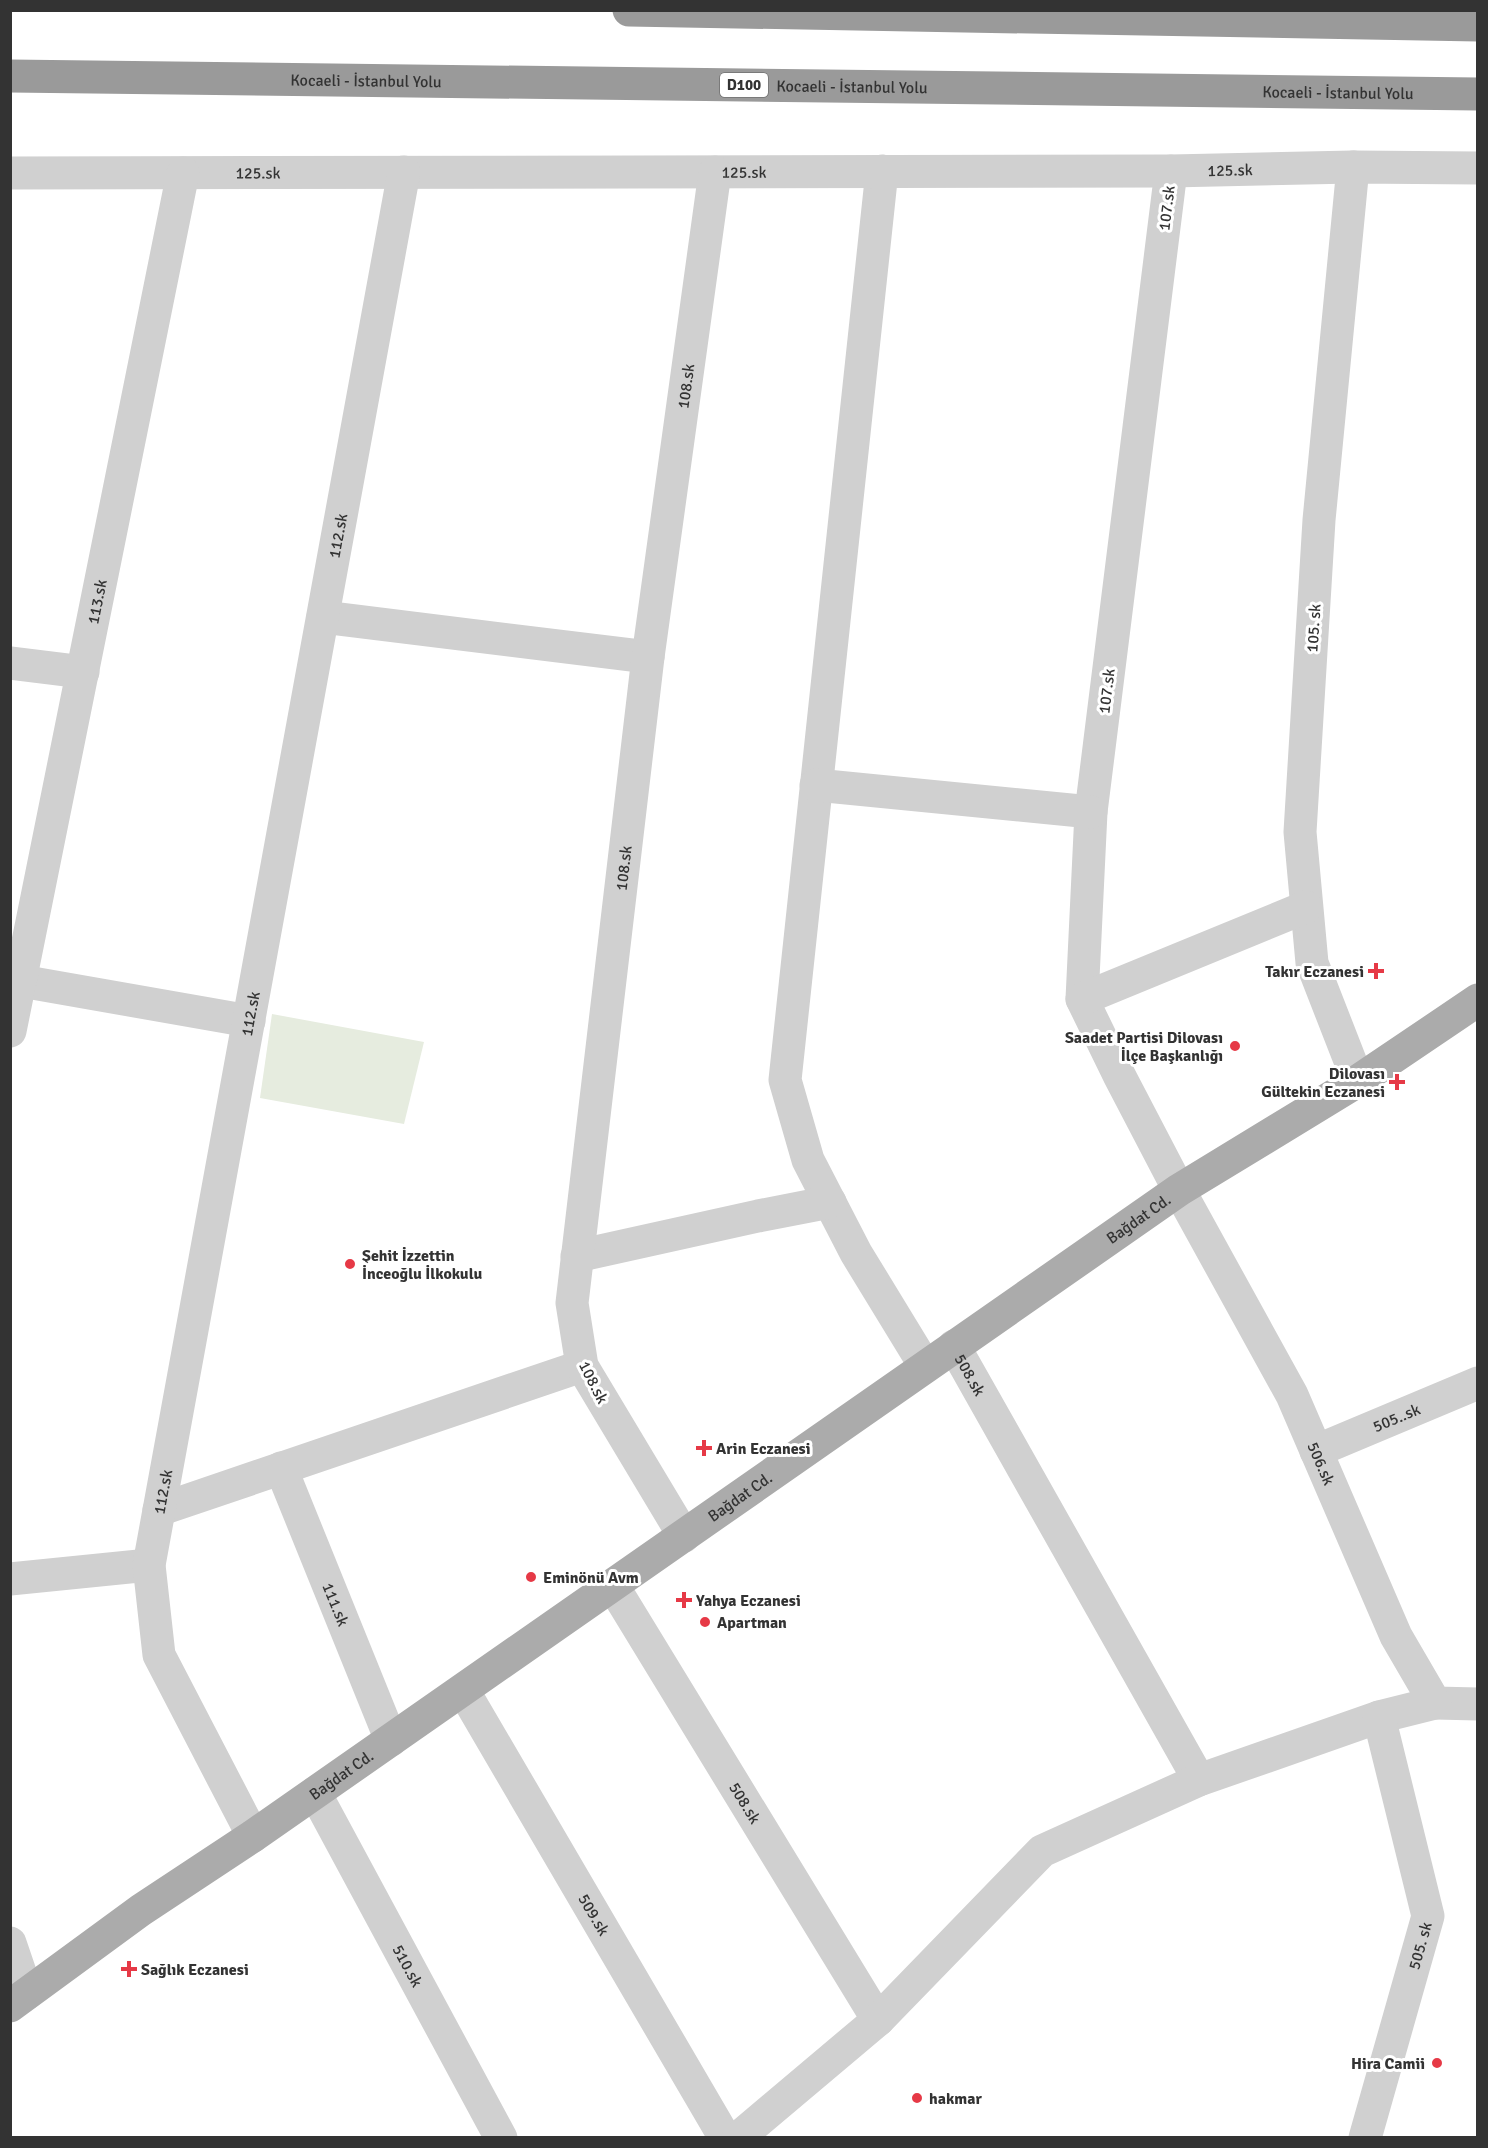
<svg xmlns="http://www.w3.org/2000/svg" width="1488" height="2148" viewBox="0 0 1488 2148" font-family="Signika,sans-serif">
  <rect width="100%" height="100%" fill="#fff"/>
  <path fill="#e6ecdf" d="M 272,1014 L 424,1042 L 404,1124 L 260,1098 Z"/>
  <g fill="none" stroke-linecap="round" stroke-linejoin="round">
    <g stroke="#d0d0d0" stroke-width="33">
      <path d="M 1353,167 L 1319,520 L 1300,832 L 1312,963 L 1358,1081"/>
      <path d="M 882,171 L 785,1080 L 808,1160 L 856,1253 L 925,1366"/>
      <path id="s1" d="M 1171,171 L 1091,812 L 1082,999 L 1119,1075 L 1179,1190 L 1292,1395 L 1396,1636 L 1435,1703 L 1478,1704"/>
      <path id="s2" d="M 10,173 L 1171,171 L 1353,167 L 1478,168"/>
      <path d="M 323,617 L 648,657"/>
      <path d="M 10,663 L 83,672"/>
      <path d="M 816,785 L 1091,812"/>
      <path d="M 21,981 L 249,1021"/>
      <path d="M 1082,999 L 1306,907"/>
      <path id="s3" d="M 10,1031 L 183,173"/>
      <path d="M 577,1256 L 758,1216 L 830,1202"/>
      <path id="s4" d="M 954,1346 L 1199,1780"/>
      <path id="s5" d="M 1316,1451 L 1478,1383"/>
      <path id="s6" d="M 281,1468 L 391,1740"/>
      <path d="M 159,1510 L 582,1366"/>
      <path id="s7" d="M 684,1536 L 582,1366 L 572,1303 L 648,657 L 715,172"/>
      <path d="M 10,1579 L 149,1565"/>
      <path id="s8" d="M 613,1586 L 878,2020"/>
      <path id="s9" d="M 463,1690 L 725,2138"/>
      <path id="s10" d="M 315,1793 L 501,2138"/>
      <path id="s11" d="M 253,1836 L 159,1655 L 149,1565 L 404,172"/>
      <path d="M 10,1943 L 27,1993"/>
      <path d="M 738,2138 L 878,2020 L 1042,1851 L 1199,1780 L 1379,1717 L 1435,1703"/>
      <path id="s12" d="M 1365,2138 L 1428,1916 L 1379,1717"/>
    </g>
    <path stroke="#ababab" stroke-width="33" id="s13" d="M 10,2006 L 141,1910 L 253,1836 L 1179,1190 L 1358,1081 L 1478,1000"/>
    <g stroke="#9a9a9a" stroke-width="33">
      <path d="M 629,10 L 1478,25"/>
      <path id="s14" d="M 10,76 L 1478,94"/>
    </g>
  </g>
  <g fill="#e63946" stroke="#fff" stroke-width="2">
    <path d="M1373 962h6v6h6v6h-6v6h-6v-6h-6v-6h6z"/>
    <circle cx="1235" cy="1046" r="6"/>
    <path d="M1394 1073h6v6h6v6h-6v6h-6v-6h-6v-6h6z"/>
    <circle cx="350" cy="1264" r="6"/>
    <path d="M701 1439h6v6h6v6h-6v6h-6v-6h-6v-6h6z"/>
    <circle cx="531" cy="1577" r="6"/>
    <path d="M681 1591h6v6h6v6h-6v6h-6v-6h-6v-6h6z"/>
    <circle cx="705" cy="1622" r="6"/>
    <path d="M126 1960h6v6h6v6h-6v6h-6v-6h-6v-6h6z"/>
    <circle cx="1437" cy="2063" r="6"/>
    <circle cx="917" cy="2098" r="6"/>
  </g>
  <g text-anchor="middle" stroke-width="6" stroke-linejoin="round" paint-order="stroke">
    <rect fill="#fff" stroke="#707070" stroke-width="1.5" x="720" y="73" width="48" height="24" rx="4.5"/>
    <g font-size="15" font-weight="bold" fill="#333">
      <text x="744" y="90">D100</text>
    </g>
    <g font-size="16" fill="#333" stroke="#fff">
      <text dy="6" stroke="none"><textPath href="#s14" startOffset="356">Kocaeli - İstanbul Yolu</textPath></text>
      <text dy="6" stroke="none"><textPath href="#s14" startOffset="842">Kocaeli - İstanbul Yolu</textPath></text>
      <text dy="6" stroke="none"><textPath href="#s14" startOffset="1328">Kocaeli - İstanbul Yolu</textPath></text>
      <text dy="6" stroke="none"><textPath href="#s2" startOffset="1220">125.sk</textPath></text>
      <text dy="6" stroke="none"><textPath href="#s2" startOffset="734">125.sk</textPath></text>
      <text dy="6" stroke="none"><textPath href="#s2" startOffset="248">125.sk</textPath></text>
      <text transform="translate(1166 208) rotate(-83)" y="6">107.sk</text>
      <text dy="6" stroke="none"><textPath href="#s7" startOffset="1186">108.sk</textPath></text>
      <text dy="6" stroke="none"><textPath href="#s11" startOffset="1341">112.sk</textPath></text>
      <text dy="6" stroke="none"><textPath href="#s3" startOffset="438">113.sk</textPath></text>
      <text transform="translate(1313 628) rotate(-86)" y="6">105. sk</text>
      <text transform="translate(1106 691) rotate(-83)" y="6">107.sk</text>
      <text dy="6" stroke="none"><textPath href="#s7" startOffset="700">108.sk</textPath></text>
      <text dy="6" stroke="none"><textPath href="#s11" startOffset="855">112.sk</textPath></text>
      <text dy="6" stroke="none"><textPath href="#s13" startOffset="1376">Bağdat Cd.</textPath></text>
      <text dy="6" stroke="none"><textPath href="#s4" startOffset="33">508.sk</textPath></text>
      <text transform="translate(594 1382) rotate(63)" y="6">108.sk</text>
      <text dy="6" stroke="none"><textPath href="#s5" startOffset="87">505..sk</textPath></text>
      <text dy="6" stroke="none"><textPath href="#s1" startOffset="1356">506.sk</textPath></text>
      <text dy="6" stroke="none"><textPath href="#s11" startOffset="369">112.sk</textPath></text>
      <text dy="6" stroke="none"><textPath href="#s13" startOffset="890">Bağdat Cd.</textPath></text>
      <text dy="6" stroke="none"><textPath href="#s6" startOffset="147">111.sk</textPath></text>
      <text dy="6" stroke="none"><textPath href="#s13" startOffset="404">Bağdat Cd.</textPath></text>
      <text dy="6" stroke="none"><textPath href="#s8" startOffset="254">508.sk</textPath></text>
      <text dy="6" stroke="none"><textPath href="#s9" startOffset="260">509.sk</textPath></text>
      <text dy="6" stroke="none"><textPath href="#s12" startOffset="200">505. sk</textPath></text>
      <text dy="6" stroke="none"><textPath href="#s10" startOffset="196">510.sk</textPath></text>
    </g>
    <g font-size="16" font-weight="bold" fill="#333" stroke="#fff" text-anchor="start">
      <text x="1364" y="977" text-anchor="end">Takır Eczanesi</text>
      <text x="1223" y="1043" text-anchor="end">Saadet Partisi Dilovası<tspan x="1223" dy="18">İlçe Başkanlığı</tspan></text>
      <text x="1385" y="1079" text-anchor="end">Dilovası<tspan x="1385" dy="18">Gültekin Eczanesi</tspan></text>
      <text x="362" y="1261">Şehit İzzettin<tspan x="362" dy="18">İnceoğlu İlkokulu</tspan></text>
      <text x="716" y="1454">Arin Eczanesi</text>
      <text x="543" y="1583">Eminönü Avm</text>
      <text x="696" y="1606">Yahya Eczanesi</text>
      <text x="717" y="1628">Apartman</text>
      <text x="141" y="1975">Sağlık Eczanesi</text>
      <text x="1425" y="2069" text-anchor="end">Hira Camii</text>
      <text x="929" y="2104">hakmar</text>
    </g>
  </g>
  <rect width="1488" height="2148" fill="none" stroke="#333333" stroke-width="24"/>
</svg>
